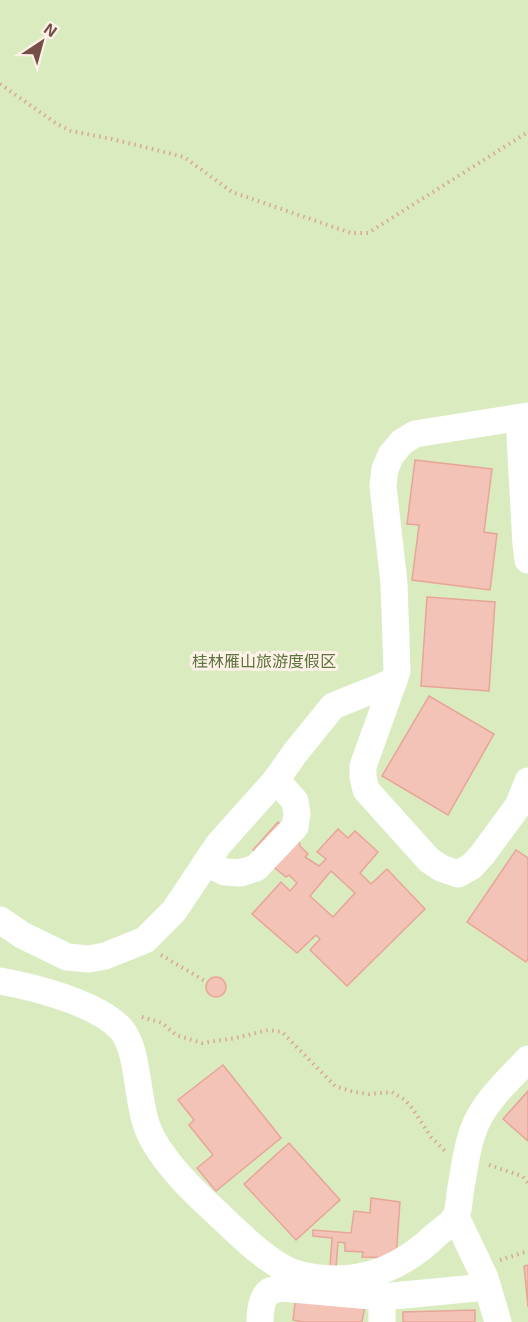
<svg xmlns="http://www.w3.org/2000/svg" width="528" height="1322" viewBox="0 0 528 1322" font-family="'Exo 2','Noto Sans SC',sans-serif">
  <rect width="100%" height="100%" fill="#fdece1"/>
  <rect fill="#dbebc0" x="0" y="0" width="528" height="1322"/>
  <g fill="#f3c3b8" stroke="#e7a598" stroke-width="1.5" fill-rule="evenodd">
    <path d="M 415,460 L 492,469 L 484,532 L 497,534 L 490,590 L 412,580 L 419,525 L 407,524 Z"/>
    <path d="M 427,597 L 495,602 L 489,691 L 421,686 Z"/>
    <path d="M 429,696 L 494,734 L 448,815 L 382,776 Z"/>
    <path d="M 278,822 L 299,840 L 300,846 L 308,854 L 305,857 L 319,866 L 326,859 L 317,852 L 338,829 L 348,838 L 355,831 L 378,852 L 360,873 L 371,884 L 387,869 L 425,909 L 347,986 L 310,950 L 320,939 L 316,935 L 297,953 L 252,914 L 281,882 L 290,891 L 297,883 L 289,875 L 286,877 L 253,850 ZM 331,871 L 355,893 L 333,917 L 310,896 Z"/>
    <path d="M 516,850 L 528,858 L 528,959 L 526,962 L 467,922 Z"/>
    <circle cx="216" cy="987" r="10"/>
    <path d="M 223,1065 L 281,1138 L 216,1191 L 197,1168 L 213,1155 L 189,1125 L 194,1120 L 178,1100 Z"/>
    <path d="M 528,1091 L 528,1141 L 503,1119 Z"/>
    <path d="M 289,1143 L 340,1200 L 296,1240 L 244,1184 Z"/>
    <path d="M 371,1198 L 400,1202 L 396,1258 L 362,1257 L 363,1252 L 345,1251 L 345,1243 L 338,1242 L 336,1268 L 330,1267 L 332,1238 L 313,1236 L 313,1230 L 351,1233 L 354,1211 L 370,1213 Z"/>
    <path d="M 528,1265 L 528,1307 L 524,1266 Z"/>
    <path d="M 296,1294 L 365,1305 L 362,1322 L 303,1322 L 293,1320 Z"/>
    <path d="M 475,1310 L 475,1322 L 403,1322 L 403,1312 Z"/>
  </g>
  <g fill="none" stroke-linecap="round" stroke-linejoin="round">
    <g stroke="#d8a69b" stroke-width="4" stroke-dasharray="1.5 4.5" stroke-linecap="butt">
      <path d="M 0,84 L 57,124 L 71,131 L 112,139 L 184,157 L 232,192 L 351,233 L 368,233 L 528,132"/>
      <path d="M 161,955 L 205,981"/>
      <path d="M 142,1017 L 162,1023 L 176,1035 L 202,1043 L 236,1038 L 268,1030 L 282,1032 L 335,1086 L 354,1092 L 369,1094 L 392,1092 L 405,1100 L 412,1108 L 431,1137 L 445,1151"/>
      <path d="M 489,1165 L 522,1176 L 528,1183"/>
      <path d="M 500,1260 L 528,1251"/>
    </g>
    <g stroke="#fff" stroke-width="27">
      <path d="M 519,418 L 526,545 L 528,560"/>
      <path d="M 394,680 L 363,766 L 363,777 L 366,790 L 429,860 L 441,868 L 458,874 L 472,866 L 482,855 L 518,806 L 528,781"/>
      <path d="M 206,863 L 225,872 L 240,873 L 256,868 L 295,827 L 297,814 L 295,801 L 276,780"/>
      <path d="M 0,920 L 22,935 L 67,957 L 89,959 L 105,956 L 145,940 L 174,911 L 218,845 L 276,780 L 295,753 L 333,706 L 383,686 L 394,680 L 397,671 L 394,583 L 383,486 L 385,469 L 391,455 L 402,442 L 415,434 L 528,416"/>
      <path d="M 0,981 C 34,987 97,1003 121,1029 C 141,1052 135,1107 152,1138 C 168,1167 193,1191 217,1213 C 238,1233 262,1257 287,1270 C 297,1275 307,1276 318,1278 C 366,1283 403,1267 437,1234 C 443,1229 450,1225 454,1219 C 459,1213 459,1201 460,1193 C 464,1172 466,1150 473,1131 C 483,1102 508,1081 528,1059"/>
      <path d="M 456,1217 L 485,1278 L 498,1322"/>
      <path d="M 382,1297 L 382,1322"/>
      <path d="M 260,1322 C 260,1313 261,1297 270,1291 C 271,1291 280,1288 281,1288 L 382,1297 L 487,1287"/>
    </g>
  </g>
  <g text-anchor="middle" stroke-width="6" stroke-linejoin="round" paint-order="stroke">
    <g font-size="16" fill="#5a763c" stroke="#fff1e8">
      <text x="264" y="667">桂林雁山旅游度假区</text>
    </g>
  </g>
  <g transform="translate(42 42) rotate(36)" stroke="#fff1e8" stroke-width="4.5" paint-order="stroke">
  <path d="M0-4.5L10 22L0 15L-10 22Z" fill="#754e47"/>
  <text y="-9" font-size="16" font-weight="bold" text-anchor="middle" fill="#754e47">N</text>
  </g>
</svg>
